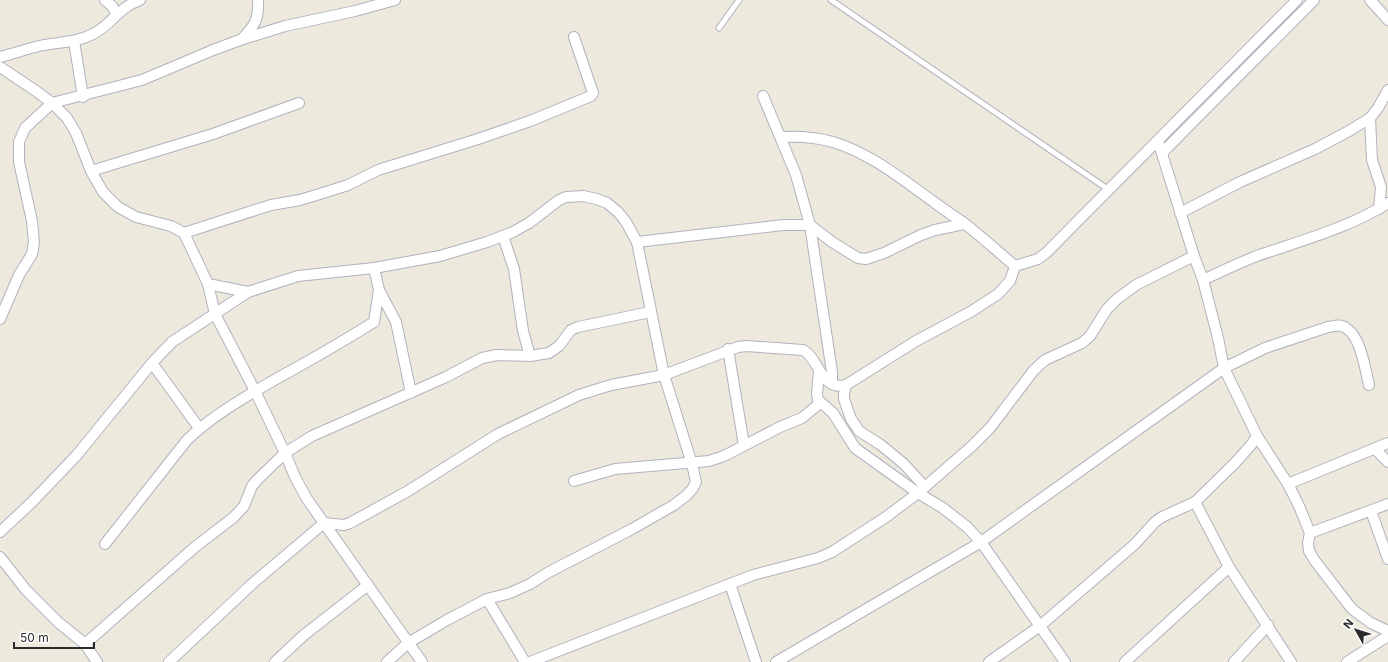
<svg xmlns="http://www.w3.org/2000/svg" width="1388" height="662" font-family="Inter,sans-serif">
	<rect width="100%" height="100%" fill="#ede9dd"/>
	<g fill="none" stroke-linecap="round" stroke-linejoin="round">
		<defs>
			<g id="lane">
				<path d="M 831,0 L 1109,190"/>
				<path d="M 719,28 L 739,0"/>
			</g>
			<g id="street">
				<path d="M 105,0 L 112,6 L 117,14"/>
				<path d="M 1370,0 L 1388,20"/>
				<path d="M 242,39 C 255,25 259,20 258,0"/>
				<path d="M 74,41 L 83,97"/>
				<path d="M 0,57 C 13,54 26,49 39,46 C 57,42 76,43 93,34 C 111,25 119,7 140,0"/>
				<path d="M 0,67 L 36,91 L 52,103 L 67,118 L 76,133 L 91,171 L 103,192 L 118,207 L 136,217 L 171,226 L 184,233 L 208,284 L 215,314 L 255,391 L 285,453 L 295,477 L 307,499 L 422,662"/>
				<path d="M 763,96 L 796,175 L 810,225 L 832,372 L 832,383"/>
				<path d="M 1370,118 L 1372,160 L 1381,187 L 1379,209"/>
				<path d="M 781,137 C 799,136 816,137 833,142 C 870,153 903,180 934,202 C 944,210 954,216 964,223 C 982,237 998,252 1015,266"/>
				<path d="M 1158,141 L 1194,256 L 1203,280 L 1218,338 L 1224,368 L 1257,436 L 1288,484 L 1299,506 L 1310,533 L 1308,543 L 1309,551 L 1315,561 L 1352,609 L 1371,623 L 1388,631"/>
				<path d="M 1162,153 L 1314,0"/>
				<path d="M 91,171 L 213,134 L 299,103"/>
				<path d="M 1180,213 L 1240,182 L 1315,149 L 1349,131 L 1370,118 L 1378,108 L 1388,90"/>
				<path d="M 184,233 L 271,205 L 300,200 L 323,193 L 348,185 L 378,170 L 478,139 L 530,121 L 591,96 L 593,93 L 592,90 L 574,37"/>
				<path d="M 503,236 L 514,269 L 523,331 L 530,356"/>
				<path d="M 637,242 L 783,225 L 810,225 L 832,242 L 858,258 L 866,259 L 884,253 L 921,235 L 935,230 L 964,224"/>
				<path d="M 374,268 L 379,290"/>
				<path d="M 1203,280 C 1220,272 1237,264 1254,257 C 1299,241 1347,229 1388,203"/>
				<path d="M 208,284 L 248,292"/>
				<path d="M 0,319 L 19,275 L 32,254 L 34,243 L 32,221 L 19,162 L 19,142 L 25,128 L 52,103 L 142,80 L 213,50 L 240,40 L 285,26 L 355,11 L 395,0"/>
				<path d="M 728,349 L 744,445"/>
				<path d="M 152,363 L 199,428"/>
				<path d="M 819,372 L 817,394 L 818,400 L 833,413 L 855,448 L 918,493 L 943,508 L 967,527 L 981,542 L 1065,662"/>
				<path d="M 846,385 L 844,394 L 844,399 L 851,419 L 856,426 L 859,431 L 881,445 L 904,464 L 925,487"/>
				<path d="M 1375,449 L 1388,462"/>
				<path d="M 574,481 L 615,469 L 709,461 L 724,456 L 780,427 L 802,418 L 820,403"/>
				<path d="M 1288,484 L 1388,443"/>
				<path d="M 1195,502 L 1229,567 L 1291,662"/>
				<path d="M 1371,511 L 1388,559"/>
				<path d="M 0,532 L 32,502 L 76,456 L 152,363 L 172,342 L 248,292 L 298,276 L 374,268 L 440,256 L 487,242 L 513,232 L 529,223 L 559,200 L 566,197 L 583,196 L 597,199 L 607,203 L 618,212 L 626,222 L 637,242 L 664,375 L 692,464 L 696,482 L 693,488 L 687,495 L 674,505 L 632,529 L 549,572 L 530,584 L 510,593 L 487,599 L 447,620 L 408,643 L 387,662"/>
				<path d="M 1310,533 L 1388,504"/>
				<path d="M 105,544 L 187,440 C 213,415 245,397 276,379 C 309,361 342,342 374,322 L 379,290 L 396,322 L 411,393"/>
				<path d="M 0,557 L 26,590 L 58,622 L 85,644 L 97,662"/>
				<path d="M 730,584 L 756,662"/>
				<path d="M 487,599 L 525,662"/>
				<path d="M 85,644 L 195,547 L 234,517 L 244,506 L 252,486 L 258,479 L 285,453 L 312,436 L 446,377 L 482,358 L 497,355 L 530,356 L 549,353 L 559,346 L 571,330 L 578,327 L 650,312"/>
				<path d="M 169,662 L 252,584 L 324,523 L 344,525 L 350,523 L 408,491 L 498,434 L 579,395 L 611,385 L 664,375 L 738,347 L 746,346 L 803,350 C 819,358 820,391 846,385 L 916,341 L 972,311 L 998,294 L 1010,281 L 1015,266 L 1038,259 L 1046,253 L 1297,0"/>
				<path d="M 275,662 L 304,635 L 368,585"/>
				<path d="M 530,662 L 753,575 L 818,558 L 832,552 L 886,517 L 918,493 L 972,446 L 990,428 L 1034,370 L 1045,360 L 1082,343 L 1090,336 L 1107,309 L 1117,299 L 1136,285 L 1194,256"/>
				<path d="M 776,662 L 981,542 L 1224,368 L 1265,348 L 1328,327 C 1334,326 1341,324 1346,328 C 1361,337 1365,369 1369,385"/>
				<path d="M 989,662 L 1040,626 L 1135,544 L 1155,522 L 1162,517 L 1195,502 L 1235,463 L 1251,445 L 1257,436"/>
				<path d="M 1125,662 L 1229,567"/>
				<path d="M 1234,662 L 1268,625"/>
				<path d="M 1347,662 L 1388,636"/>
			</g>
		</defs>
		<use href="#lane" stroke="#b1b2bf" stroke-width="7"/>
		<use href="#street" stroke="#b1b2bf" stroke-width="12"/>
		<use href="#lane" stroke="#fff" stroke-width="5"/>
		<use href="#street" stroke="#fff" stroke-width="10"/>
	</g>
	<g transform="translate(1356 630) rotate(309)" stroke="#ffffff" stroke-width="3" paint-order="stroke">
	<path d="M0-3L7 15L0 10L-7 15Z" fill="#2b2b2b"/>
	<text y="-6" font-size="11" font-weight="bold" text-anchor="middle" fill="#2b2b2b">N</text>
	</g>
	<path d="M14 642v6h80v-6" fill="none" stroke="#2b2b2b" stroke-width="2"/>
	<text x="20" y="642" font-size="12" fill="#2b2b2b" stroke="#ffffff" stroke-width="3" paint-order="stroke">50 m</text>
</svg>
